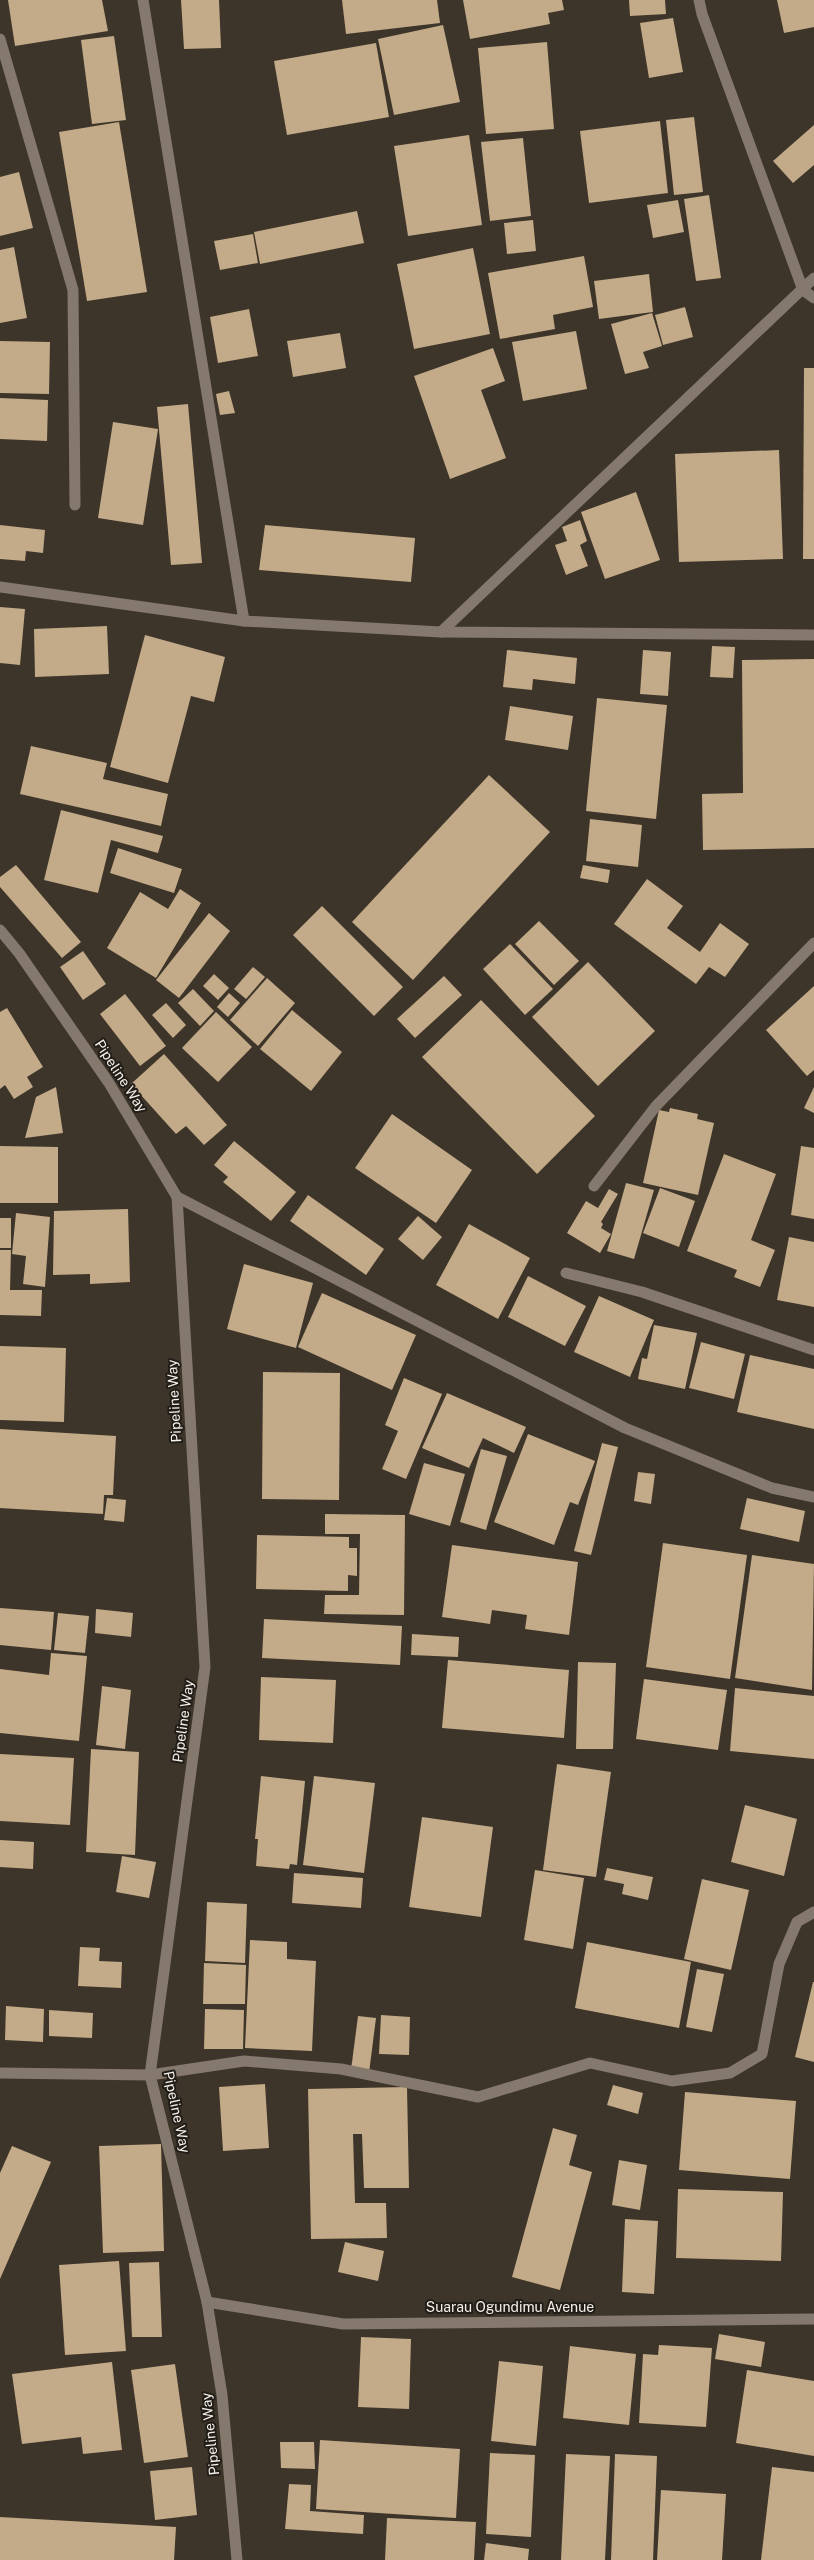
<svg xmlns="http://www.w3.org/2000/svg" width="814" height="2560" font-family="'Public Sans',sans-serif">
	<rect width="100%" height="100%" fill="#3d3529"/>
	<g fill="#c3aa88">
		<path d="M 8,0 L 102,0 L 108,31 L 15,46 Z"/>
		<path d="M 181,0 L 219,0 L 221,48 L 184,49 Z"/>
		<path d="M 342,0 L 437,0 L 440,23 L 346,34 Z"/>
		<path d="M 463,0 L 562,0 L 564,10 L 548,13 L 550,24 L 470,39 Z"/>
		<path d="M 629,0 L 665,0 L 666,14 L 630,16 Z"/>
		<path d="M 777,0 L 814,0 L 814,27 L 784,33 Z"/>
		<path d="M 673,18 L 683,72 L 649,78 L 640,23 Z"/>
		<path d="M 443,25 L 460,102 L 394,115 L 378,39 Z"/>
		<path d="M 114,36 L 126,120 L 92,124 L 81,40 Z"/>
		<path d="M 547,42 L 554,129 L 486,134 L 478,48 Z"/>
		<path d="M 376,43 L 389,117 L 287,135 L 274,61 Z"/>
		<path d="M 694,117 L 703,192 L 674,195 L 666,120 Z"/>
		<path d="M 660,121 L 668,193 L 589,203 L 580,131 Z"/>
		<path d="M 119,122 L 147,292 L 87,301 L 59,132 Z"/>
		<path d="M 814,125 L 814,165 L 793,183 L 773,161 Z"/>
		<path d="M 469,135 L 482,225 L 408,236 L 394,146 Z"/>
		<path d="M 523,138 L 531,216 L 490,221 L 481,142 Z"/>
		<path d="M 19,172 L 33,228 L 0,236 L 0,177 Z"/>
		<path d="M 709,195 L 721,278 L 696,281 L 684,199 Z"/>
		<path d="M 678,200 L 684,232 L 653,238 L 647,205 Z"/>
		<path d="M 357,211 L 364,243 L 260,264 L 254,232 Z"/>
		<path d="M 533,220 L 536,251 L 507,254 L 504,223 Z"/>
		<path d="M 253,234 L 258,263 L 220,270 L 214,241 Z"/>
		<path d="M 14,247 L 27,318 L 0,323 L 0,250 Z"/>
		<path d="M 473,248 L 490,334 L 414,349 L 397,264 Z"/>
		<path d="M 584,256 L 593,307 L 553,315 L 555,329 L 500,339 L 488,273 Z"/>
		<path d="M 649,274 L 653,312 L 599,319 L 594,281 Z"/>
		<path d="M 685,307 L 693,337 L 663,345 L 655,315 Z"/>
		<path d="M 249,309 L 258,356 L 218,363 L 210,317 Z"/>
		<path d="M 652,313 L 662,346 L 643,352 L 649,368 L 625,374 L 611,324 Z"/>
		<path d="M 576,331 L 587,389 L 523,401 L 512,342 Z"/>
		<path d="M 340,333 L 346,368 L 293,377 L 287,341 Z"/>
		<path d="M 0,341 L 50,342 L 49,394 L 0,393 Z"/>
		<path d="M 493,348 L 505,381 L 481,390 L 506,458 L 450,479 L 414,376 Z"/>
		<path d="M 804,368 L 814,368 L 814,559 L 803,559 Z"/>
		<path d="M 229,391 L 235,413 L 220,415 L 216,394 Z"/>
		<path d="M 0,398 L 48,400 L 47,441 L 0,439 Z"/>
		<path d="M 188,404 L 202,563 L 171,565 L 157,407 Z"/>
		<path d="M 113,422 L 158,429 L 143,525 L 98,518 Z"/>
		<path d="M 779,450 L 783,559 L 679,562 L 675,454 Z"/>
		<path d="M 636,492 L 660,560 L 605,579 L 581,512 Z"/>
		<path d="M 580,520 L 587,541 L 580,545 L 588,566 L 566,575 L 555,545 L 567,541 L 562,527 Z"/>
		<path d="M 0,525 L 45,530 L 43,553 L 26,551 L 25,561 L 0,559 Z"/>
		<path d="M 265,525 L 415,538 L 411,582 L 259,570 Z"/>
		<path d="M 0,607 L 25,609 L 20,665 L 0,663 Z"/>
		<path d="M 107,626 L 109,674 L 35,677 L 34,629 Z"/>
		<path d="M 145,635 L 225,657 L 214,702 L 191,696 L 168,783 L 110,767 Z"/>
		<path d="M 712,646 L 735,647 L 733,678 L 710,677 Z"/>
		<path d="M 507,650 L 577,658 L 575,684 L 533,679 L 532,690 L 503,687 Z"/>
		<path d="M 643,650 L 671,652 L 668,696 L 640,694 Z"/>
		<path d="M 814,659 L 814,848 L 703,850 L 702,794 L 743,793 L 742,660 Z"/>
		<path d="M 597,698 L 667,705 L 656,819 L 586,811 Z"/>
		<path d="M 510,706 L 573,716 L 568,750 L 505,740 Z"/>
		<path d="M 31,746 L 107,763 L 103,779 L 168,794 L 161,826 L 20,794 Z"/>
		<path d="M 489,775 L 550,832 L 413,980 L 352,922 Z"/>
		<path d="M 61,810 L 163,836 L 158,853 L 111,840 L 98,893 L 44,880 Z"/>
		<path d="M 590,819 L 642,825 L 638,867 L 586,861 Z"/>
		<path d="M 118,848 L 182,869 L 174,893 L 110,873 Z"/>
		<path d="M 16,865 L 81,942 L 62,958 L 0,887 L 0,877 Z"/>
		<path d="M 583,865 L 610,870 L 608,883 L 580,878 Z"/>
		<path d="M 647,879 L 683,906 L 667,928 L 700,952 L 720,923 L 749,944 L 725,977 L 709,967 L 696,984 L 614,924 Z"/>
		<path d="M 180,889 L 201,903 L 156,978 L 107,948 L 140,892 L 168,909 Z"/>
		<path d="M 322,906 L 403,987 L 374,1016 L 293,935 Z"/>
		<path d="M 209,913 L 230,931 L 179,998 L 156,980 Z"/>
		<path d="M 539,921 L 579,961 L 554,985 L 515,944 Z"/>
		<path d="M 510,944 L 553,989 L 525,1015 L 483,969 Z"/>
		<path d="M 83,951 L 106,984 L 83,1000 L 60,967 Z"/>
		<path d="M 588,962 L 655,1031 L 598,1086 L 532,1017 Z"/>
		<path d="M 253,967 L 265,977 L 246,999 L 234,989 Z"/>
		<path d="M 214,974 L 229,988 L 218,1000 L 203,986 Z"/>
		<path d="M 444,976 L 462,995 L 415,1038 L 397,1019 Z"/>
		<path d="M 267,978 L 295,1003 L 258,1046 L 230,1020 Z"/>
		<path d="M 814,986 L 814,1070 L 807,1076 L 766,1030 Z"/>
		<path d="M 193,989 L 214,1011 L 200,1026 L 178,1003 Z"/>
		<path d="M 229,993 L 240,1003 L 228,1017 L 217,1007 Z"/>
		<path d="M 125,994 L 166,1046 L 140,1066 L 100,1014 Z"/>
		<path d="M 481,1000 L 595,1116 L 537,1174 L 422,1057 Z"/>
		<path d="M 166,1003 L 186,1025 L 173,1038 L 152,1015 Z"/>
		<path d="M 7,1008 L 43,1067 L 27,1077 L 33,1087 L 14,1099 L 5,1085 L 0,1089 L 0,1012 Z"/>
		<path d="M 292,1010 L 342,1052 L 311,1091 L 260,1049 Z"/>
		<path d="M 216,1012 L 252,1047 L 218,1082 L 182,1048 Z"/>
		<path d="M 164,1054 L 227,1125 L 204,1145 L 186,1126 L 176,1134 L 131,1084 Z"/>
		<path d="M 56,1087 L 63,1133 L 25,1138 L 36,1097 Z"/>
		<path d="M 814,1087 L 814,1113 L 804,1108 Z"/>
		<path d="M 670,1108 L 698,1114 L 697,1119 L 714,1123 L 698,1195 L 643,1183 L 659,1110 L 669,1112 Z"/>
		<path d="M 392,1114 L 472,1170 L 436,1223 L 355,1168 Z"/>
		<path d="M 234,1141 L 296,1192 L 271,1221 L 223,1182 L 228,1177 L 214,1165 Z"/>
		<path d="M 0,1146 L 58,1147 L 58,1203 L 0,1203 Z"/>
		<path d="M 801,1146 L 814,1148 L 814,1219 L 791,1215 Z"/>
		<path d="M 724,1154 L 776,1174 L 751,1240 L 775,1250 L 760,1287 L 734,1277 L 737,1270 L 687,1251 Z"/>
		<path d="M 626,1183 L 654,1190 L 634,1259 L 607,1251 Z"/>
		<path d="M 660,1188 L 695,1201 L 679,1247 L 643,1233 Z"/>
		<path d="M 609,1189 L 618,1194 L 601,1222 L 603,1224 L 601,1228 L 611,1234 L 600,1253 L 567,1233 L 586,1201 L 598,1208 Z"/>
		<path d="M 308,1195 L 384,1249 L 366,1275 L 290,1221 Z"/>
		<path d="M 128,1209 L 130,1282 L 90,1284 L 90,1274 L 53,1275 L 54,1211 Z"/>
		<path d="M 16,1213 L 50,1217 L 45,1287 L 23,1284 L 26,1256 L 12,1254 Z"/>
		<path d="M 418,1216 L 442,1237 L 423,1260 L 398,1239 Z"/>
		<rect x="0" y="1218" width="11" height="30"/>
		<path d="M 469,1224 L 530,1258 L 498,1319 L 436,1285 Z"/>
		<path d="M 789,1237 L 814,1242 L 814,1307 L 777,1300 Z"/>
		<path d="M 0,1250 L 11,1250 L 10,1290 L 42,1290 L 41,1316 L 0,1315 Z"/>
		<path d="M 244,1264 L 313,1283 L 296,1348 L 227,1329 Z"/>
		<path d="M 528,1276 L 586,1306 L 565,1346 L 508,1317 Z"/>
		<path d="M 322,1293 L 416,1335 L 392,1390 L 298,1347 Z"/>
		<path d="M 599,1296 L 654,1320 L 630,1377 L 574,1352 Z"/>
		<path d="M 654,1325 L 697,1333 L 685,1389 L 638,1379 L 642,1358 L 647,1359 Z"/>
		<path d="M 701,1342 L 745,1354 L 734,1399 L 689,1388 Z"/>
		<path d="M 0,1346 L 66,1348 L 64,1422 L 0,1420 Z"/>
		<path d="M 750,1355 L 814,1369 L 814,1429 L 737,1412 Z"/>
		<path d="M 263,1372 L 340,1373 L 339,1500 L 262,1499 Z"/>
		<path d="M 404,1378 L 442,1394 L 406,1479 L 382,1469 L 398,1431 L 385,1425 Z"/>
		<path d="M 447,1393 L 526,1427 L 514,1453 L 483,1438 L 469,1468 L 422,1448 Z"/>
		<path d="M 0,1429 L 116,1436 L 113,1495 L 104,1495 L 103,1514 L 0,1508 Z"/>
		<path d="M 528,1434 L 595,1461 L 578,1505 L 570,1502 L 554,1545 L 494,1522 Z"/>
		<path d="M 602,1443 L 618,1447 L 591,1555 L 574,1551 Z"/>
		<path d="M 481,1449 L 507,1456 L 486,1530 L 460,1522 Z"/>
		<path d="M 424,1463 L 465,1474 L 450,1526 L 409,1514 Z"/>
		<path d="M 638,1472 L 655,1474 L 651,1504 L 634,1501 Z"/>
		<path d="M 107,1498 L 126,1500 L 124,1522 L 104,1520 Z"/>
		<path d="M 747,1498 L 805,1511 L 799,1542 L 740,1529 Z"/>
		<path d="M 325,1514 L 405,1515 L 404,1615 L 324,1614 L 325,1595 L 359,1595 L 360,1534 L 325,1534 Z"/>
		<path d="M 257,1535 L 349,1537 L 349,1548 L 357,1548 L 357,1576 L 348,1575 L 348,1591 L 256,1589 Z"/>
		<path d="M 663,1543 L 747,1555 L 730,1679 L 646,1667 Z"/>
		<path d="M 452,1545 L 578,1562 L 569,1635 L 525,1629 L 527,1615 L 492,1610 L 490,1624 L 442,1617 Z"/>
		<path d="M 752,1555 L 814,1564 L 812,1690 L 735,1678 Z"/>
		<path d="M 0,1608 L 54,1612 L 51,1650 L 0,1645 Z"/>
		<path d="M 96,1609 L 133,1613 L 131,1637 L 95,1633 Z"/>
		<path d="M 58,1613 L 89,1616 L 85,1653 L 54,1650 Z"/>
		<path d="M 264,1619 L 402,1626 L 400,1665 L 262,1658 Z"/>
		<path d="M 412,1634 L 459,1637 L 458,1657 L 411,1655 Z"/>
		<path d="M 51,1653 L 87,1656 L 79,1741 L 0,1733 L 0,1669 L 49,1675 Z"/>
		<path d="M 448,1660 L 569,1670 L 564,1738 L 442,1728 Z"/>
		<path d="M 578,1662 L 616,1663 L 613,1749 L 576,1749 Z"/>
		<path d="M 261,1677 L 336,1680 L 333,1743 L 259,1740 Z"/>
		<path d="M 644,1679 L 727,1690 L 718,1750 L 636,1739 Z"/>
		<path d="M 102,1686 L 131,1690 L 125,1749 L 96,1745 Z"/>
		<path d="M 735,1688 L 814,1696 L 814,1759 L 730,1751 Z"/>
		<path d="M 91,1749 L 139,1752 L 135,1855 L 86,1852 Z"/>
		<path d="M 0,1754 L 74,1758 L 70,1825 L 0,1821 Z"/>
		<path d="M 557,1764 L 611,1772 L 596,1877 L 543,1870 Z"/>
		<path d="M 261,1776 L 305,1781 L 297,1865 L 290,1864 L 289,1869 L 256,1866 L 258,1839 L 255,1839 Z"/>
		<path d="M 314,1776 L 375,1783 L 364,1873 L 303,1865 Z"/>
		<path d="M 745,1805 L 797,1819 L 784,1876 L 731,1862 Z"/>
		<path d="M 422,1817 L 493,1827 L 481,1917 L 409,1907 Z"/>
		<path d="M 0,1840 L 34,1842 L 33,1869 L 0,1867 Z"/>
		<path d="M 122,1856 L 156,1862 L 149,1898 L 116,1892 Z"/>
		<path d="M 607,1868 L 653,1877 L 648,1900 L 622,1894 L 624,1884 L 604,1880 Z"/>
		<path d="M 535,1870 L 584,1878 L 573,1949 L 524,1940 Z"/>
		<path d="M 294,1873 L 363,1878 L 361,1908 L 292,1903 Z"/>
		<path d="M 702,1879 L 749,1890 L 731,1970 L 684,1959 Z"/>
		<path d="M 207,1902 L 247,1904 L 245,1963 L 205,1961 Z"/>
		<path d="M 250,1940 L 287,1942 L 287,1959 L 316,1961 L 312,2051 L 245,2048 Z"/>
		<path d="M 587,1942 L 691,1962 L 679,2028 L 575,2008 Z"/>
		<path d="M 80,1947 L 100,1948 L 99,1961 L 122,1962 L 121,1988 L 78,1986 Z"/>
		<path d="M 204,1963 L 246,1965 L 245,2004 L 203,2004 Z"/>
		<path d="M 697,1969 L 724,1974 L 712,2032 L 686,2027 Z"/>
		<path d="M 813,1982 L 814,1982 L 814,2062 L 795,2057 Z"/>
		<path d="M 6,2006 L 44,2009 L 43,2042 L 5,2040 Z"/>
		<path d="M 205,2009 L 244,2010 L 243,2049 L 204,2049 Z"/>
		<path d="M 49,2010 L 93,2013 L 92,2038 L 49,2036 Z"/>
		<path d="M 381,2015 L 410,2017 L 409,2055 L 379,2054 Z"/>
		<path d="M 358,2016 L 376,2018 L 369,2073 L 351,2070 Z"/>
		<path d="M 265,2084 L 269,2148 L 223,2151 L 219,2087 Z"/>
		<path d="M 613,2085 L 643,2093 L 638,2114 L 607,2105 Z"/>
		<path d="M 407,2087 L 409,2188 L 364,2188 L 362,2134 L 353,2134 L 355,2203 L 386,2203 L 387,2238 L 311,2239 L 308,2089 Z"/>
		<path d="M 685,2092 L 796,2101 L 790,2179 L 679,2170 Z"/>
		<path d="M 553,2128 L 577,2135 L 569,2165 L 592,2172 L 560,2290 L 512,2277 Z"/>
		<path d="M 161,2144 L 164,2251 L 103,2253 L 99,2146 Z"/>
		<path d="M 12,2146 L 51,2162 L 0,2279 L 0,2173 Z"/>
		<path d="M 619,2160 L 647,2165 L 640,2210 L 612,2205 Z"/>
		<path d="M 678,2189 L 783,2192 L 781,2261 L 676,2258 Z"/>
		<path d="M 625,2219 L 658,2221 L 654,2294 L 622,2292 Z"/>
		<path d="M 345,2242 L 384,2251 L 378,2281 L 338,2272 Z"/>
		<path d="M 119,2261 L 126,2351 L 65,2355 L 59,2265 Z"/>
		<path d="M 159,2262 L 162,2337 L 132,2337 L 129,2263 Z"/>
		<path d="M 719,2334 L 765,2342 L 761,2367 L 715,2359 Z"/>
		<path d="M 361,2337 L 411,2339 L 409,2409 L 358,2407 Z"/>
		<path d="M 659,2345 L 712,2348 L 706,2427 L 639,2423 L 643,2354 L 658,2355 Z"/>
		<path d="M 570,2346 L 636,2354 L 629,2425 L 563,2418 Z"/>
		<path d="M 499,2361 L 543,2366 L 536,2446 L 491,2441 Z"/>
		<path d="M 112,2362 L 122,2450 L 83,2454 L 81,2437 L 22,2444 L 12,2374 Z"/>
		<path d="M 175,2364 L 188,2457 L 144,2463 L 131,2370 Z"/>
		<path d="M 747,2370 L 814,2381 L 814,2456 L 736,2443 Z"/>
		<path d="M 320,2440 L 460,2449 L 456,2518 L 316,2509 Z"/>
		<path d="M 280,2442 L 314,2442 L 315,2469 L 281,2468 Z"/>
		<path d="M 490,2453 L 535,2455 L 531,2537 L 486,2534 Z"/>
		<path d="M 566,2454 L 610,2456 L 605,2560 L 561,2560 Z"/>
		<path d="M 615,2454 L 657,2456 L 653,2560 L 611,2560 Z"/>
		<path d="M 192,2467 L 197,2515 L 155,2520 L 150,2471 Z"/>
		<path d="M 772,2467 L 814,2472 L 814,2560 L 761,2560 Z"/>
		<path d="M 289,2484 L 311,2485 L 310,2511 L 364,2515 L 363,2534 L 285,2529 Z"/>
		<path d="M 661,2490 L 726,2494 L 722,2560 L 657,2560 Z"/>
		<path d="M 0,2517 L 176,2527 L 174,2560 L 0,2560 Z"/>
		<path d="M 387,2518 L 476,2522 L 474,2560 L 385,2560 Z"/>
		<path d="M 486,2543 L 529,2549 L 528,2560 L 484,2560 Z"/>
	</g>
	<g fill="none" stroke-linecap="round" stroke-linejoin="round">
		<g stroke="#84796c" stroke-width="11">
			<path d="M 143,0 L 244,621"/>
			<path d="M 699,0 L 702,14 L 803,290 L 814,298"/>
			<path d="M 0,39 L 73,290 L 75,505"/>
			<path d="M 0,587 L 244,621 L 441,632 L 814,635"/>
			<path d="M 441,632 L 814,278"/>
			<path d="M 0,930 L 19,953 L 109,1083 L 177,1197 L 205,1667 L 150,2075 L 207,2302 L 222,2395 L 237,2560"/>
			<path d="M 594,1186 L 656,1106 L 814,943"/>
			<path d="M 177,1197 L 625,1428 L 772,1488 L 814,1497"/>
			<path d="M 566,1273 L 642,1292 L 814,1350"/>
			<path d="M 0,2073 L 150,2075 L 244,2061 L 341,2069 L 478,2097 L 590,2063 L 672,2081 L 730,2073 L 762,2054 L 779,1964 L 797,1922 L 814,1912"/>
			<path d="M 207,2302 L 343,2324 L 814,2319"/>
		</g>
	</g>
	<g text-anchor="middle" stroke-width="4" stroke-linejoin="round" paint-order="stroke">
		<g font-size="14" fill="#f5f0e8" stroke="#211d18">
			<text transform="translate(121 1076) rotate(57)" y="5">Pipeline Way</text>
			<text transform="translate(174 1401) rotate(-93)" y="5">Pipeline Way</text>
			<text transform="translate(183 1721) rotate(-82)" y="5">Pipeline Way</text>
			<text transform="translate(177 2112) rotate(78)" y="5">Pipeline Way</text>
			<text x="510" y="2312">Suarau Ogundimu Avenue</text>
			<text transform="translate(210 2434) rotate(-96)" y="5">Pipeline Way</text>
		</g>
	</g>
</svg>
